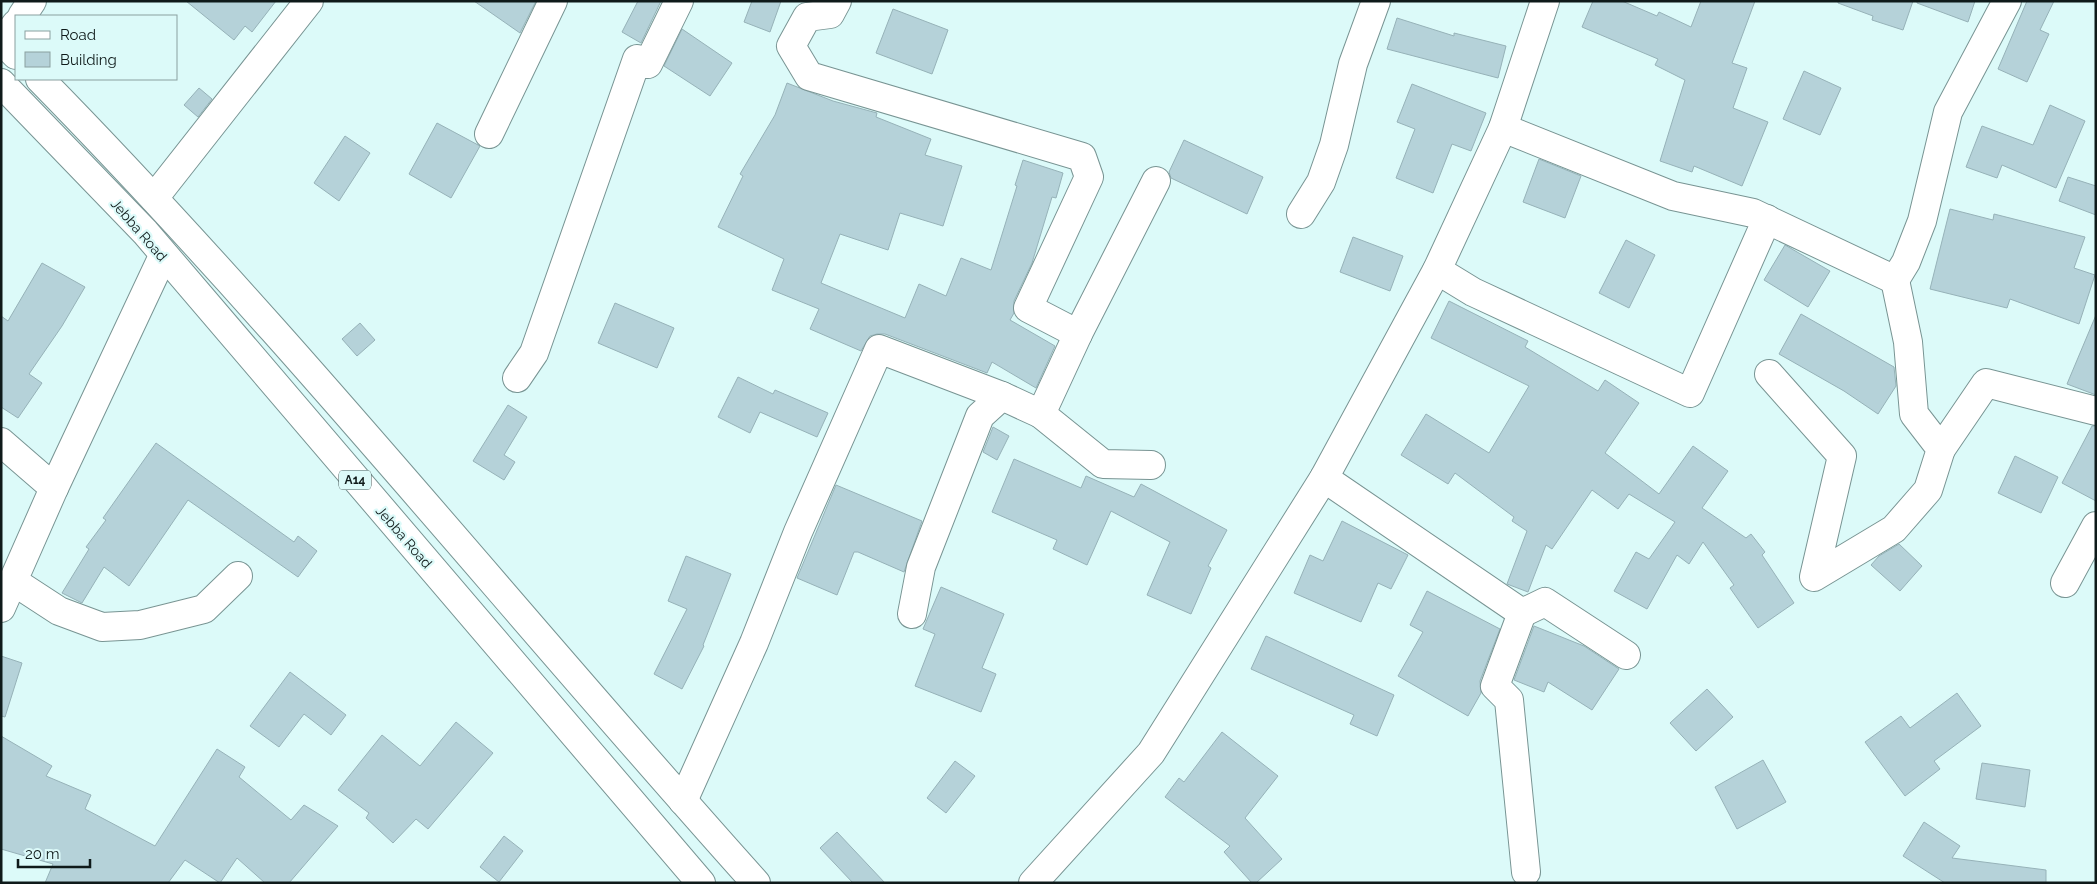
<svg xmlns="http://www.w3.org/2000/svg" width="2097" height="884" font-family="Raleway,sans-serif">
	<rect width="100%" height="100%" fill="#dcfaf9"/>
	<g fill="#b5d2d9" stroke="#96b2b8">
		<path d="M 186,1 L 276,1 L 252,32 L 245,26 L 234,40 Z"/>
		<path d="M 474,1 L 536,1 L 520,33 Z"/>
		<path d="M 638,1 L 661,1 L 641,43 L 622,32 Z"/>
		<path d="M 752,1 L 781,1 L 770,32 L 744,22 Z"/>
		<path d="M 1593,1 L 1622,1 L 1657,16 L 1659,12 L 1691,27 L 1701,1 L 1755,1 L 1732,63 L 1747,68 L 1733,108 L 1768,122 L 1742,186 L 1694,166 L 1692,172 L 1660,161 L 1685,80 L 1655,65 L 1658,59 L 1582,27 Z"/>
		<path d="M 1838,1 L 1913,1 L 1903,30 L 1872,20 L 1873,16 L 1838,3 Z"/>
		<path d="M 1917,1 L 1975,1 L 1968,22 L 1917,3 Z"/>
		<path d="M 2027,1 L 2054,1 L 2040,30 L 2049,34 L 2027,82 L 1998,69 Z"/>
		<path d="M 893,9 L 948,30 L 932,74 L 876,53 Z"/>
		<path d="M 1397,18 L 1454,36 L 1454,33 L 1506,46 L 1498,78 L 1387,49 Z"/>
		<path d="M 682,29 L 732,63 L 710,96 L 664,66 Z"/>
		<path d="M 1804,71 L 1841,88 L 1820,135 L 1783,119 Z"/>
		<path d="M 787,83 L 833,101 L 877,113 L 876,117 L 931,139 L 925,155 L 962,166 L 943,226 L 900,213 L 888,250 L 840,234 L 821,283 L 905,318 L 919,284 L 946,296 L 961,258 L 991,270 L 1017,186 L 1015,185 L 1023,160 L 1063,173 L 1056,198 L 1052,197 L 1032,263 L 1014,301 L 1014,313 L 1010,320 L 1055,346 L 1036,388 L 992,362 L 987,373 L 885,334 L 877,334 L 870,336 L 861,351 L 810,329 L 819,309 L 772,290 L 784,259 L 718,227 L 743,176 L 740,174 L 775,115 Z"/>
		<path d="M 1412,84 L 1486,113 L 1471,151 L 1452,144 L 1433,193 L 1396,178 L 1415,129 L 1397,122 Z"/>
		<path d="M 199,88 L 212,99 L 198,117 L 184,105 Z"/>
		<path d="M 2050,105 L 2085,121 L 2056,188 L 2002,165 L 1997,178 L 1966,167 L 1982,126 L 2033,145 Z"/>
		<path d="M 437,123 L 480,146 L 451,198 L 409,174 Z"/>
		<path d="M 345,136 L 370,153 L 339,201 L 314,183 Z"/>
		<path d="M 1184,140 L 1263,177 L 1247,214 L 1171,178 L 1169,172 Z"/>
		<path d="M 1539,159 L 1581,176 L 1565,218 L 1523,202 Z"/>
		<path d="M 2068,177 L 2096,186 L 2096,215 L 2059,201 Z"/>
		<path d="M 1950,209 L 1993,220 L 1994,214 L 2085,237 L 2074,268 L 2095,275 L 2079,324 L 2010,299 L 2007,308 L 1930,289 Z"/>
		<path d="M 1353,237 L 1403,256 L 1390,291 L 1340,272 Z"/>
		<path d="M 1626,240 L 1655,255 L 1629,308 L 1599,293 Z"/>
		<path d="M 1785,245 L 1830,271 L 1808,307 L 1764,280 Z"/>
		<path d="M 42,263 L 85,287 L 62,326 L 29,374 L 42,383 L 18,418 L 1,407 L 1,316 L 8,321 Z"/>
		<path d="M 1449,301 L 1528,341 L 1525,347 L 1598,391 L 1605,380 L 1639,403 L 1605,453 L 1659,494 L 1693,446 L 1728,471 L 1702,508 L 1746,538 L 1751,534 L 1765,552 L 1762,555 L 1794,603 L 1758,628 L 1730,588 L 1734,585 L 1703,542 L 1689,564 L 1677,555 L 1647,609 L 1614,591 L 1636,552 L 1649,559 L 1675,522 L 1629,494 L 1618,509 L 1592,490 L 1552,549 L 1546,545 L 1528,592 L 1507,584 L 1527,531 L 1512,521 L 1514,517 L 1455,473 L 1448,484 L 1401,455 L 1426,414 L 1489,453 L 1529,386 L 1431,338 Z"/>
		<path d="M 615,303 L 674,328 L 657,368 L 598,343 Z"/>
		<path d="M 1801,314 L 1894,367 L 1896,386 L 1878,414 L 1844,391 L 1779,354 Z"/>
		<path d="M 2096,315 L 2096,395 L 2067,384 Z"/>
		<path d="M 360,323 L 375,340 L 357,356 L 342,339 Z"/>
		<path d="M 738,377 L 773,394 L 775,390 L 828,413 L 817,437 L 760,412 L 750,433 L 718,417 Z"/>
		<path d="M 508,405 L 527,417 L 504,455 L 515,462 L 504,480 L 473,461 Z"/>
		<path d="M 2092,426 L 2096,426 L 2096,501 L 2062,483 Z"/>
		<path d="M 993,427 L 1009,436 L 997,460 L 983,452 Z"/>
		<path d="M 156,443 L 294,542 L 298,536 L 317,551 L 298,577 L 188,500 L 129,586 L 104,567 L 82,603 L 62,593 L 89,549 L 86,547 L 106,520 L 103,518 Z"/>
		<path d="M 2015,456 L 2058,477 L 2041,513 L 1998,493 Z"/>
		<path d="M 1014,459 L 1081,488 L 1086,476 L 1134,497 L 1141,484 L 1227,530 L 1208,566 L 1211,568 L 1191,614 L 1147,595 L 1170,542 L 1111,511 L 1087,565 L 1053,549 L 1057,540 L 992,512 Z"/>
		<path d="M 836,485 L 922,521 L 904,572 L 858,552 L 854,552 L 837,595 L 797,578 Z"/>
		<path d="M 1342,521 L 1408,555 L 1391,589 L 1378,583 L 1361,622 L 1294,593 L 1310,555 L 1323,561 Z"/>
		<path d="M 1899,544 L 1922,566 L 1900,591 L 1871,565 L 1879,556 Z"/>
		<path d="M 686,556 L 731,574 L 703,645 L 704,646 L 682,689 L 654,674 L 687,609 L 668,601 Z"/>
		<path d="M 941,587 L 1004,614 L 982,668 L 996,674 L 981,712 L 915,686 L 935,634 L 923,629 Z"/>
		<path d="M 1427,591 L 1500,629 L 1480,681 L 1481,693 L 1468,716 L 1398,676 L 1423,632 L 1410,625 Z"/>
		<path d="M 1534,626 L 1584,646 L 1619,669 L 1592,710 L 1548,682 L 1544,692 L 1514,680 Z"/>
		<path d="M 1266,636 L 1394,695 L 1377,736 L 1350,724 L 1354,715 L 1251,669 Z"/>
		<path d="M 1,656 L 22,663 L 5,717 L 1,716 Z"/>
		<path d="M 290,672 L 346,715 L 331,735 L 304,714 L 279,747 L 250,726 Z"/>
		<path d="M 1707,689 L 1733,717 L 1696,751 L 1670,723 Z"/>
		<path d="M 1957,693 L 1981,726 L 1934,761 L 1940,769 L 1905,796 L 1865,742 L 1901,716 L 1910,728 Z"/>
		<path d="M 456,722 L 493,753 L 428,829 L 416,819 L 393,843 L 366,818 L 369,813 L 338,790 L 382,735 L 420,766 Z"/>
		<path d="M 1222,732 L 1278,776 L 1245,818 L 1282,859 L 1256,883 L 1252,883 L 1224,852 L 1230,846 L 1165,797 L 1179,778 L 1184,782 Z"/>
		<path d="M 1,736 L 52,766 L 46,776 L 91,795 L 85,809 L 155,846 L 217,749 L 245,767 L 239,777 L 291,820 L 304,805 L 338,826 L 289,883 L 265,883 L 237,858 L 220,883 L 185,860 L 168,883 L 45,883 L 53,864 L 1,849 Z"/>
		<path d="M 1763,760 L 1786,802 L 1737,829 L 1715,787 Z"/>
		<path d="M 955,761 L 975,776 L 946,813 L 927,798 Z"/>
		<path d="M 1982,763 L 2030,770 L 2025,807 L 1976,799 Z"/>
		<path d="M 1924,822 L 1960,846 L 1952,858 L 2046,870 L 2046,883 L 1945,883 L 1903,856 Z"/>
		<path d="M 837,832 L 885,883 L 853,883 L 820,848 Z"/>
		<path d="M 504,836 L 523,851 L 499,882 L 480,867 Z"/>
	</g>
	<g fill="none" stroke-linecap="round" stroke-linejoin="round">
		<defs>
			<g id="minor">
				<path d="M 837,1 L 830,14 L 807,17 L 791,46 L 809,76 L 1082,157 L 1089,177 L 1028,308 L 1078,334 L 1156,181"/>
				<path d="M 22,16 L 32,1"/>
				<path d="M 3,42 L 16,24"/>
				<path d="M 1503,128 L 1673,196 L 1753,213 L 1895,280 L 1906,262 L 1922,221 L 1948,112 L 2007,1"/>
				<path d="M 489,134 L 553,1"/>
				<path d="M 154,198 L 309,1"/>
				<path d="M 1301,214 L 1321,182 L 1334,145 L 1353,64 L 1376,1"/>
				<path d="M 163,256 L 54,488 L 13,581 L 59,611 L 102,627 L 140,625 L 204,609 L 238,576"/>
				<path d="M 1437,270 L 1473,292 L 1690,393 L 1767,219"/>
				<path d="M 1078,334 L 1041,414 L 1103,464 L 1151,465"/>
				<path d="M 1769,374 L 1842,456 L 1814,577 L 1894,529 L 1928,490 L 1941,449 L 1914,414 L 1908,342 L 1895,280"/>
				<path d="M 517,378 L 534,353 L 637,59 L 648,64 L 679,1"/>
				<path d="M 1,442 L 54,488"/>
				<path d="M 1941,449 L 1986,383 L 2096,411"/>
				<path d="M 1324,478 L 1522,613 L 1545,602 L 1626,655"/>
				<path d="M 2065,583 L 2096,526"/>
				<path d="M 1,608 L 13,581"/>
				<path d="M 1522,613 L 1495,686 L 1509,700 L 1526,872"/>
				<path d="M 912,614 L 921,567 L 980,416 L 1002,396 L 1041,414"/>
				<path d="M 683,801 L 754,643 L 798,532 L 879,349 L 1002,396"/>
				<path d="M 1033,883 L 1151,753 L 1324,478 L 1437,270 L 1503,128 L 1545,1"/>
			</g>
			<g id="highway">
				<path d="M 1,40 L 16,55"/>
				<path d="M 40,79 C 291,335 516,616 756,883"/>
				<path d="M 1,83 L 145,232 L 701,883"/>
			</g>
		</defs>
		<use href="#minor" stroke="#789493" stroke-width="30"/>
		<use href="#highway" stroke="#789493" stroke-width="30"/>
		<use href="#minor" stroke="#fff" stroke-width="28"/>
		<use href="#highway" stroke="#fff" stroke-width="28"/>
	</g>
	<g text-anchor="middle" stroke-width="4.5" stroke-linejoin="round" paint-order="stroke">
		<rect fill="#dcfaf9" stroke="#4c5d5d" stroke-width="1" x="339" y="470.5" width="32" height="19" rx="4"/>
		<g font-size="12" font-weight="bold" fill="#0f1a1a">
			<text x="355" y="484">A14</text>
		</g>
		<g font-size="14" fill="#0f1a1a" stroke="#dcfaf9">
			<text transform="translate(139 230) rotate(49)" y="5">Jebba Road</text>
			<text transform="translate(404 537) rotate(49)" y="5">Jebba Road</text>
		</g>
	</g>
	<rect width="2097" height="884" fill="none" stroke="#0f1a1a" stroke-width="5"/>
	<rect x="15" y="15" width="162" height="65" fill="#dcfaf9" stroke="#8aa0a0"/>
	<rect x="25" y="31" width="25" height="8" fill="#ffffff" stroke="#8aa0a0"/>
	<text x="60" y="40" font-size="15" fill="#0f1a1a">Road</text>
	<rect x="25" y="52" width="25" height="15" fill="#b5d2d9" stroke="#8aa0a0"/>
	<text x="60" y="65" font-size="15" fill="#0f1a1a">Building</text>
	<path d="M18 859v8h72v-8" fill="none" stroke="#0f1a1a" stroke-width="2.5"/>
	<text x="25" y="859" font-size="15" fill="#0f1a1a" stroke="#dcfaf9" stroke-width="4" paint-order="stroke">20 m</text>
</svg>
